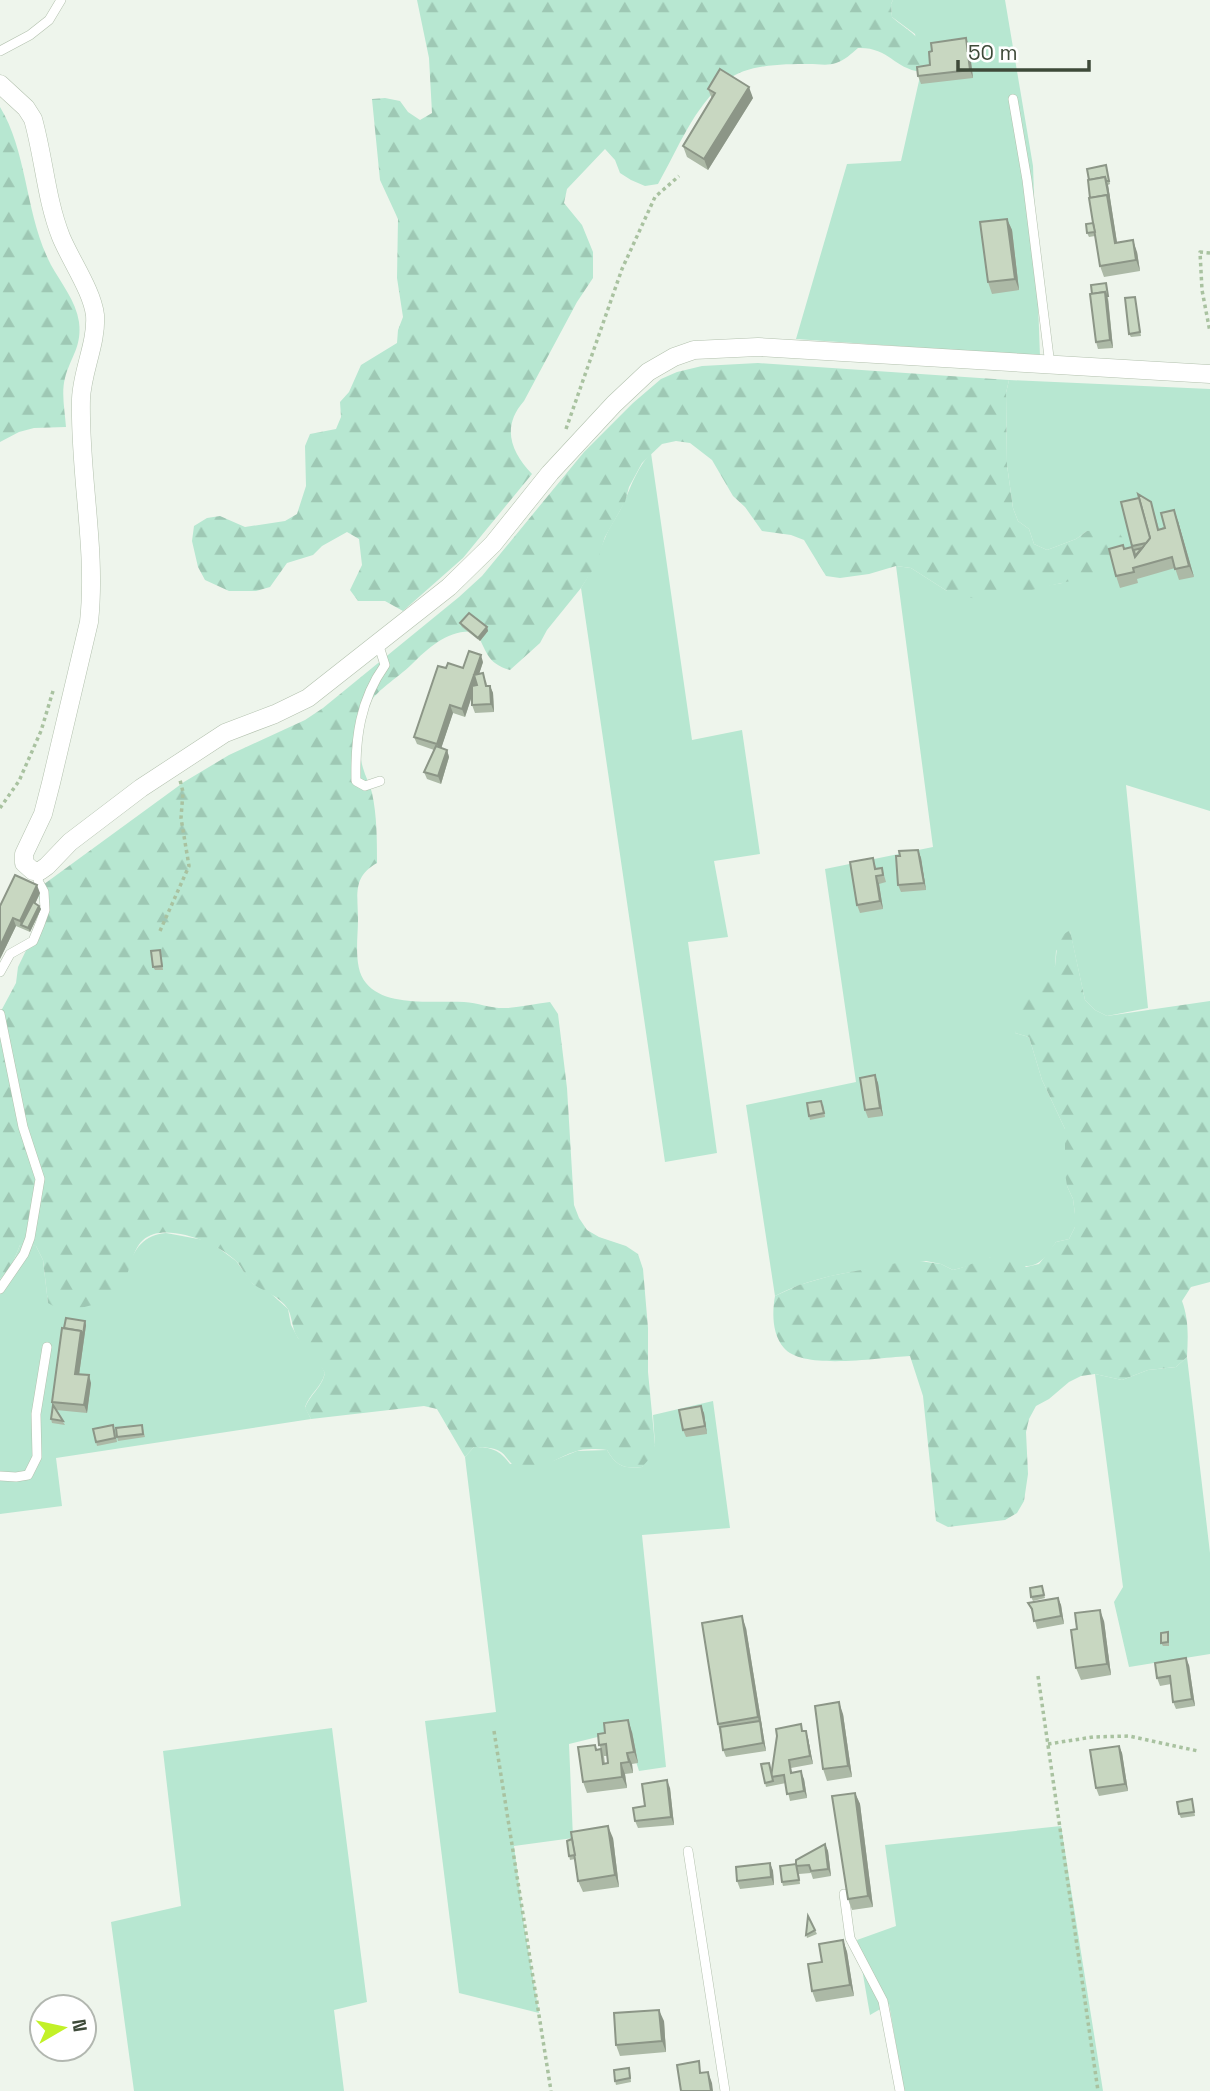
<svg xmlns="http://www.w3.org/2000/svg" width="1210" height="2091" font-family="'Space Grotesk',sans-serif">
	<defs>
		<pattern id="forest-firs" width="22" height="20" patternUnits="userSpaceOnUse" patternTransform="scale(1.75)"><rect width="22" height="20" fill="#b7e7d1"/><path d="M5 1l3.5 6h-7zM16 11l3.5 6h-7z" fill="#9ec8b4"/></pattern>
	</defs>
	<rect width="100%" height="100%" fill="#eef5ec"/>
	<g fill="#b7e7d1">
		<path d="M 893,0 L 1005,0 L 1033,166 L 1040,356 L 796,339 L 847,164 L 901,161 L 921,72 L 915,34 L 892,17 L 891,4 Z"/>
		<path d="M 1009,380 L 1210,389 L 1210,811 L 1126,785 L 1148,1008 L 1107,1016 L 1095,1010 L 1085,1000 L 1070,931 L 1056,951 L 1055,966 L 1015,1033 L 1029,1037 L 1042,1080 L 1065,1129 L 1067,1186 L 1073,1199 L 1075,1214 L 1075,1227 L 1069,1239 L 1056,1242 C 1035,1276 1025,1267 991,1257 L 980,1263 L 953,1270 L 941,1264 L 926,1261 C 876,1269 820,1272 775,1296 L 746,1105 L 856,1082 L 825,869 L 933,847 L 896,566 L 911,568 L 947,591 L 1034,588 L 1062,583 L 1087,531 L 1076,539 L 1047,550 L 1034,544 L 1029,529 L 1018,521 L 1013,508 L 1007,465 L 1006,393 Z"/>
		<path d="M 651,453 L 692,740 L 742,730 L 760,854 L 714,861 L 728,937 L 688,942 L 717,1153 L 665,1162 L 581,588 C 594,568 596,559 605,538 C 610,525 620,513 625,500 C 632,483 638,467 651,453 Z"/>
		<path d="M 166,1233 L 209,1241 L 236,1261 L 253,1284 L 268,1291 L 288,1309 L 291,1325 L 298,1338 L 318,1360 L 325,1373 C 321,1388 310,1393 305,1407 L 311,1419 L 56,1458 L 62,1506 L 0,1514 L 0,1279 L 9,1272 L 20,1245 L 36,1246 L 43,1260 L 48,1303 L 128,1269 C 134,1248 144,1235 166,1233 Z"/>
		<path d="M 1187,1357 L 1210,1553 L 1210,1654 L 1129,1667 L 1114,1602 L 1123,1587 L 1095,1374 L 1122,1380 L 1148,1370 L 1176,1367 Z"/>
		<path d="M 713,1401 L 730,1528 L 642,1535 L 666,1767 L 639,1771 L 626,1730 L 569,1744 L 573,1838 L 514,1846 L 524,1925 L 539,2013 L 459,1993 L 425,1721 L 496,1712 L 465,1457 L 474,1447 C 491,1447 500,1450 510,1464 L 550,1462 L 577,1451 L 607,1450 C 616,1466 624,1469 642,1467 L 655,1445 L 653,1415 Z"/>
		<path d="M 332,1728 L 367,2002 L 334,2010 L 344,2091 L 134,2091 L 111,1922 L 181,1906 L 163,1751 Z"/>
		<path d="M 1061,1826 L 1103,2091 L 904,2091 L 889,2004 L 870,2015 L 857,1940 L 896,1926 L 885,1845 Z"/>
	</g>
	<g fill="url(#forest-firs)">
		<path d="M 417,0 L 893,0 L 891,4 L 892,17 C 913,36 933,40 921,72 C 893,68 889,47 858,48 C 851,54 845,60 836,63 C 828,66 818,64 809,64 C 783,64 747,64 726,81 C 694,106 678,149 658,184 L 645,186 L 631,180 L 620,173 L 615,160 L 605,149 L 567,189 L 564,203 L 582,225 L 593,252 L 593,278 L 577,302 L 524,401 C 501,427 511,452 532,474 L 463,558 L 403,611 L 385,601 L 358,601 L 350,590 L 362,565 L 359,539 L 347,532 L 322,546 L 313,555 L 287,563 L 270,587 L 256,591 L 229,591 L 205,580 L 198,567 L 192,541 L 194,526 L 207,518 L 220,516 L 245,527 L 285,521 L 297,514 L 306,486 L 305,446 L 310,434 L 336,429 L 341,417 L 340,402 L 349,392 L 361,365 L 397,343 L 398,330 L 403,317 L 397,278 L 398,219 L 380,180 L 372,99 L 385,98 L 400,101 L 408,112 L 420,120 L 432,113 L 429,58 Z"/>
		<path d="M 0,107 C 28,153 25,215 51,265 C 61,283 76,301 79,322 C 82,347 71,356 65,378 C 61,393 65,412 66,427 L 34,428 L 19,432 L 0,442 Z"/>
		<path d="M 758,363 L 1009,380 L 1006,393 L 1007,465 L 1013,508 L 1018,521 L 1029,529 L 1034,544 L 1047,550 L 1076,539 L 1087,531 L 1117,529 L 1125,542 L 1127,556 L 1118,567 L 1104,573 L 990,600 L 962,597 L 947,591 L 911,568 L 896,566 L 869,574 L 840,578 L 826,576 L 804,540 L 791,535 L 762,531 L 745,507 L 733,496 L 712,460 L 690,443 L 676,441 L 662,444 L 642,463 L 629,487 L 625,502 L 605,537 L 596,565 L 581,588 L 547,630 L 540,643 L 510,670 C 486,663 487,651 476,632 C 450,628 429,647 412,664 C 397,679 375,690 366,709 C 359,725 358,752 363,768 C 365,776 370,784 372,793 C 377,815 377,841 377,863 C 352,877 358,895 358,920 C 358,938 353,968 366,983 C 386,1008 436,1000 464,1002 C 479,1003 492,1009 507,1008 C 521,1007 535,1004 550,1002 L 558,1014 L 567,1088 L 574,1205 L 579,1218 L 587,1230 L 599,1237 L 626,1246 L 638,1254 L 643,1269 L 648,1328 L 648,1372 L 655,1445 L 651,1457 L 642,1467 C 624,1469 616,1466 607,1450 C 595,1449 585,1448 574,1452 C 557,1457 540,1472 522,1469 C 510,1467 509,1458 501,1452 C 493,1447 483,1447 474,1447 L 465,1457 L 437,1409 L 424,1406 L 311,1419 L 305,1408 C 311,1393 321,1389 325,1373 C 317,1359 304,1349 296,1335 C 292,1327 292,1317 288,1309 C 280,1296 263,1291 253,1284 C 247,1279 243,1269 237,1262 C 221,1245 178,1227 154,1234 C 131,1241 134,1265 123,1282 C 112,1297 96,1306 78,1308 C 65,1309 59,1310 48,1303 L 43,1260 L 36,1246 L 20,1245 L 9,1272 L 0,1279 L 0,1019 L 1,1011 L 16,983 L 18,967 L 33,936 L 42,906 L 36,890 L 184,782 L 229,755 L 305,720 L 323,708 L 459,597 L 482,576 L 584,452 L 633,403 L 661,379 L 677,372 L 702,366 Z"/>
		<path d="M 1070,930 L 1085,1000 L 1095,1010 L 1107,1016 L 1210,1001 L 1210,1282 L 1191,1287 L 1182,1301 C 1189,1320 1188,1337 1187,1357 L 1176,1367 L 1148,1370 L 1122,1380 L 1095,1374 L 1081,1376 L 1069,1382 L 1049,1399 L 1036,1406 L 1029,1419 L 1026,1432 L 1028,1474 L 1024,1501 L 1017,1513 L 1005,1520 L 948,1527 L 936,1521 L 923,1396 L 910,1356 C 882,1357 803,1371 784,1348 C 772,1334 772,1313 775,1296 L 799,1285 L 830,1276 L 912,1260 L 941,1264 L 953,1270 C 981,1264 1003,1242 1026,1267 L 1039,1264 L 1056,1242 L 1069,1239 L 1075,1227 L 1075,1214 L 1073,1199 L 1067,1186 L 1065,1173 L 1065,1129 L 1042,1080 L 1029,1037 L 1015,1033 L 1031,979 L 1055,966 L 1058,938 Z"/>
	</g>
	<g fill="none" stroke-linecap="round" stroke-linejoin="round">
		<defs>
			<g id="service">
				<path d="M 0,51 L 30,35 L 49,20 L 61,0"/>
				<path d="M 1013,99 L 1027,180 L 1050,365"/>
				<path d="M 378,643 L 385,665 C 360,700 355,738 356,781 L 365,786 L 380,781"/>
				<path d="M 0,972 L 10,954 L 33,941 L 40,924 L 45,910 L 44,892 L 38,881 L 40,871"/>
				<path d="M 0,1014 L 23,1127 L 40,1179 L 30,1238 L 24,1254 L 0,1289"/>
				<path d="M 0,1476 L 16,1477 L 28,1475 L 37,1457 L 36,1414 L 47,1347"/>
				<path d="M 688,1851 L 725,2091"/>
				<path d="M 844,1894 L 850,1938 L 883,2001 L 900,2091"/>
			</g>
			<path id="minor" d="M 0,84 L 26,108 L 33,119 C 44,158 46,199 61,237 C 71,261 92,291 95,315 C 97,343 82,371 81,399 C 79,473 97,549 89,622 L 51,783 L 43,814 L 24,854 L 24,863 L 33,871 L 40,871 L 47,866 L 70,842 L 141,788 L 225,733 L 275,714 L 308,698 L 449,587 L 493,544 L 550,473 L 614,404 L 648,372 L 674,357 L 694,350 L 758,347 L 1210,374"/>
		</defs>
		<use href="#service" stroke="#b3c1ae" stroke-width="10"/>
		<use href="#minor" stroke="#b3c1ae" stroke-width="19"/>
		<g stroke="#a9c2a0" stroke-width="3.5" stroke-dasharray="3.5 3.5" stroke-linecap="butt">
			<path d="M 1210,253 L 1200,252 L 1202,290 L 1210,332"/>
			<path d="M 566,429 L 622,269 L 655,197 L 679,176"/>
			<path d="M 0,808 L 19,781 L 41,731 L 53,691"/>
			<path d="M 160,931 L 189,866 L 181,818 L 183,792 L 180,780"/>
			<path d="M 1038,1676 L 1098,2091"/>
			<path d="M 494,1731 L 551,2091"/>
			<path d="M 1048,1744 L 1093,1737 L 1129,1736 L 1198,1751"/>
		</g>
		<use href="#service" stroke="#fff" stroke-width="9"/>
		<use href="#minor" stroke="#fff" stroke-width="18"/>
	</g>
	<g fill="#acb9a6" fill-rule="evenodd">
		<path d="M 969,46 L 973,78 L 921,84 L 918,76 L 930,65 Z"/>
		<path d="M 708,89 L 753,98 L 708,170 L 687,157 L 683,146 L 712,99 Z"/>
		<path d="M 1107,169 L 1110,184 L 1108,185 L 1117,243 L 1137,252 L 1140,271 L 1104,277 L 1100,266 L 1095,236 L 1089,237 L 1087,233 L 1093,223 Z"/>
		<path d="M 1007,219 L 1012,230 L 1019,290 L 992,294 L 988,282 Z"/>
		<path d="M 1107,287 L 1113,348 L 1098,349 L 1096,342 Z"/>
		<path d="M 1135,297 L 1141,336 L 1131,337 L 1129,334 Z"/>
		<path d="M 1121,502 L 1151,502 L 1159,529 L 1178,521 L 1194,577 L 1179,580 L 1175,568 L 1137,579 L 1138,583 L 1120,588 L 1116,576 L 1124,549 L 1135,556 Z"/>
		<path d="M 460,623 L 487,627 L 488,631 L 480,641 L 462,627 Z"/>
		<path d="M 483,662 L 479,674 L 486,681 L 487,686 L 490,686 L 493,693 L 494,712 L 475,713 L 472,705 L 472,696 L 465,717 L 453,713 L 441,748 L 447,750 L 449,757 L 441,784 L 427,779 L 424,772 L 434,750 L 417,744 L 414,737 L 446,668 L 463,668 Z"/>
		<path d="M 918,850 L 921,858 L 926,890 L 901,892 L 898,885 L 900,856 Z"/>
		<path d="M 876,865 L 876,869 L 882,868 L 886,882 L 879,884 L 883,909 L 860,913 L 857,905 Z"/>
		<path d="M 15,875 L 40,893 L 35,904 L 39,906 L 41,909 L 30,932 L 16,926 L 0,959 Z"/>
		<path d="M 161,954 L 163,970 L 155,970 L 153,967 Z"/>
		<path d="M 875,1075 L 878,1083 L 883,1116 L 868,1118 L 865,1110 Z"/>
		<path d="M 823,1104 L 825,1117 L 810,1120 L 809,1116 Z"/>
		<path d="M 86,1325 L 79,1375 L 91,1383 L 87,1413 L 56,1410 L 65,1425 L 52,1423 L 51,1419 L 53,1405 L 52,1402 L 64,1328 Z"/>
		<path d="M 704,1413 L 707,1434 L 686,1437 L 683,1430 Z"/>
		<path d="M 142,1425 L 145,1437 L 118,1441 L 117,1437 Z"/>
		<path d="M 115,1429 L 117,1442 L 97,1446 L 96,1442 Z"/>
		<path d="M 1043,1590 L 1045,1598 L 1033,1601 L 1031,1597 Z"/>
		<path d="M 1058,1598 L 1061,1605 L 1064,1624 L 1037,1629 L 1033,1614 L 1028,1603 Z"/>
		<path d="M 1104,1621 L 1111,1675 L 1081,1680 L 1076,1668 L 1077,1629 Z"/>
		<path d="M 746,1628 L 766,1751 L 726,1757 L 723,1750 L 718,1724 Z"/>
		<path d="M 1168,1632 L 1169,1636 L 1169,1646 L 1163,1646 L 1161,1643 Z"/>
		<path d="M 1189,1665 L 1195,1706 L 1176,1709 L 1173,1702 L 1171,1684 L 1160,1686 L 1157,1678 Z"/>
		<path d="M 843,1714 L 852,1777 L 827,1781 L 823,1769 Z"/>
		<path d="M 804,1731 L 808,1738 L 813,1764 L 791,1768 L 792,1773 L 804,1779 L 807,1798 L 790,1801 L 786,1783 L 766,1787 L 765,1783 L 769,1763 L 772,1773 Z"/>
		<path d="M 632,1732 L 638,1763 L 632,1764 L 633,1773 L 625,1774 L 627,1788 L 587,1793 L 583,1782 L 595,1745 L 597,1750 L 601,1749 L 599,1745 ZM 604,1756 L 607,1756 L 608,1763 L 605,1763 Z"/>
		<path d="M 1119,1746 L 1122,1753 L 1128,1791 L 1099,1796 L 1096,1788 Z"/>
		<path d="M 670,1788 L 674,1825 L 638,1828 L 635,1821 L 645,1806 Z"/>
		<path d="M 855,1793 L 860,1804 L 873,1907 L 852,1910 L 848,1899 Z"/>
		<path d="M 1193,1803 L 1195,1816 L 1181,1818 L 1179,1814 Z"/>
		<path d="M 613,1838 L 619,1887 L 583,1892 L 578,1881 L 575,1859 L 570,1860 L 569,1856 Z"/>
		<path d="M 825,1844 L 828,1851 L 831,1876 L 813,1879 L 811,1873 L 799,1874 L 800,1884 L 783,1886 L 782,1882 L 796,1864 Z"/>
		<path d="M 770,1863 L 773,1871 L 774,1885 L 740,1889 L 737,1881 Z"/>
		<path d="M 808,1916 L 817,1934 L 807,1938 L 806,1935 Z"/>
		<path d="M 843,1940 L 847,1952 L 854,1996 L 816,2002 L 812,1991 L 822,1962 Z"/>
		<path d="M 664,2021 L 666,2052 L 620,2056 L 616,2045 Z"/>
		<path d="M 630,2072 L 631,2082 L 616,2085 L 615,2081 Z"/>
	</g>
	<g fill="#8c9687">
		<path d="M 966,38 L 969,46 L 973,78 L 970,70 Z"/>
		<path d="M 749,87 L 753,98 L 708,170 L 704,159 Z"/>
		<path d="M 1105,177 L 1108,185 L 1119,255 L 1115,243 Z"/>
		<path d="M 1007,219 L 1012,230 L 1019,290 L 1015,279 Z"/>
		<path d="M 1133,240 L 1137,252 L 1140,271 L 1136,260 Z"/>
		<path d="M 1105,292 L 1108,300 L 1113,348 L 1110,340 Z"/>
		<path d="M 1174,510 L 1178,521 L 1194,577 L 1189,566 Z"/>
		<path d="M 487,627 L 488,631 L 480,641 L 478,638 Z"/>
		<path d="M 481,655 L 483,662 L 465,717 L 462,709 Z"/>
		<path d="M 490,686 L 493,693 L 494,712 L 491,704 Z"/>
		<path d="M 450,705 L 453,713 L 440,752 L 437,744 Z"/>
		<path d="M 447,750 L 449,757 L 441,784 L 438,776 Z"/>
		<path d="M 918,850 L 921,858 L 926,890 L 924,883 Z"/>
		<path d="M 876,876 L 879,884 L 883,909 L 880,901 Z"/>
		<path d="M 37,885 L 40,893 L 24,927 L 21,925 L 20,921 Z"/>
		<path d="M 39,906 L 41,909 L 30,932 L 28,928 Z"/>
		<path d="M 13,918 L 16,926 L 0,959 L 0,946 Z"/>
		<path d="M 875,1075 L 878,1083 L 883,1116 L 880,1108 Z"/>
		<path d="M 85,1321 L 86,1325 L 78,1382 L 75,1374 L 81,1331 Z"/>
		<path d="M 89,1375 L 91,1383 L 87,1413 L 84,1405 Z"/>
		<path d="M 701,1406 L 704,1413 L 707,1434 L 705,1426 Z"/>
		<path d="M 1058,1598 L 1061,1605 L 1064,1624 L 1061,1616 Z"/>
		<path d="M 1100,1610 L 1104,1621 L 1111,1675 L 1107,1664 Z"/>
		<path d="M 742,1616 L 746,1628 L 766,1751 L 763,1743 L 758,1717 Z"/>
		<path d="M 1186,1658 L 1189,1665 L 1195,1706 L 1192,1699 Z"/>
		<path d="M 839,1702 L 843,1714 L 852,1777 L 848,1766 Z"/>
		<path d="M 628,1720 L 632,1732 L 638,1763 L 634,1752 Z"/>
		<path d="M 806,1731 L 808,1738 L 813,1764 L 810,1756 Z"/>
		<path d="M 1119,1746 L 1122,1753 L 1128,1791 L 1125,1784 Z"/>
		<path d="M 627,1753 L 632,1764 L 633,1773 L 629,1762 Z"/>
		<path d="M 621,1763 L 625,1774 L 627,1788 L 622,1777 Z"/>
		<path d="M 801,1771 L 804,1779 L 807,1798 L 804,1791 Z"/>
		<path d="M 667,1780 L 670,1788 L 674,1825 L 671,1817 Z"/>
		<path d="M 855,1793 L 860,1804 L 873,1907 L 868,1896 Z"/>
		<path d="M 608,1826 L 613,1838 L 619,1887 L 615,1875 Z"/>
		<path d="M 825,1844 L 828,1851 L 831,1876 L 828,1869 Z"/>
		<path d="M 770,1863 L 773,1871 L 774,1885 L 771,1877 Z"/>
		<path d="M 843,1940 L 847,1952 L 854,1996 L 850,1985 Z"/>
		<path d="M 659,2010 L 664,2021 L 666,2052 L 662,2041 Z"/>
		<path d="M 708,2072 L 712,2083 L 713,2091 L 711,2091 Z"/>
	</g>
	<g fill="#c8d7c1" stroke="#8c9687" stroke-width="2">
		<path d="M 966,38 L 970,70 L 918,76 L 917,67 L 930,65 L 929,52 L 932,51 L 931,43 Z"/>
		<path d="M 720,69 L 749,87 L 704,159 L 683,146 L 715,93 L 708,89 Z"/>
		<path d="M 1106,165 L 1109,181 L 1106,181 L 1105,177 L 1089,180 L 1087,169 Z"/>
		<path d="M 1105,177 L 1109,198 L 1107,195 L 1090,198 L 1088,180 Z"/>
		<path d="M 1107,195 L 1115,243 L 1133,240 L 1136,260 L 1100,266 L 1089,198 Z"/>
		<path d="M 1007,219 L 1015,279 L 988,282 L 980,222 Z"/>
		<path d="M 1093,223 L 1095,232 L 1087,233 L 1086,224 Z"/>
		<path d="M 1106,283 L 1108,296 L 1106,296 L 1105,292 L 1092,294 L 1091,285 Z"/>
		<path d="M 1105,292 L 1110,340 L 1096,342 L 1090,294 Z"/>
		<path d="M 1135,297 L 1140,332 L 1129,334 L 1125,298 Z"/>
		<path d="M 1138,494 L 1151,502 L 1158,530 L 1165,528 L 1161,513 L 1174,510 L 1189,566 L 1175,569 L 1172,557 L 1133,568 L 1134,572 L 1116,576 L 1109,549 L 1123,545 L 1124,549 L 1132,547 L 1135,557 L 1150,538 Z"/>
		<path d="M 1139,498 L 1150,538 L 1146,543 L 1132,546 L 1121,502 Z"/>
		<path d="M 1142,548 L 1135,556 L 1134,550 Z"/>
		<path d="M 469,613 L 487,627 L 478,638 L 460,623 Z"/>
		<path d="M 469,651 L 481,655 L 462,709 L 450,705 L 437,744 L 414,737 L 438,666 L 446,668 L 448,663 L 463,668 Z"/>
		<path d="M 483,673 L 486,686 L 490,686 L 491,704 L 472,705 L 472,686 L 477,685 L 474,675 Z"/>
		<path d="M 436,746 L 447,750 L 438,776 L 424,772 Z"/>
		<path d="M 918,850 L 924,883 L 898,885 L 896,856 L 900,856 L 899,851 Z"/>
		<path d="M 873,858 L 875,869 L 882,868 L 883,875 L 876,876 L 880,901 L 857,905 L 850,862 Z"/>
		<path d="M 15,875 L 37,885 L 20,921 L 13,918 L 0,946 L 0,906 Z"/>
		<path d="M 33,902 L 39,906 L 28,928 L 21,925 Z"/>
		<path d="M 160,950 L 162,966 L 153,967 L 151,951 Z"/>
		<path d="M 875,1075 L 880,1108 L 865,1110 L 860,1078 Z"/>
		<path d="M 821,1101 L 824,1113 L 809,1116 L 807,1103 Z"/>
		<path d="M 66,1318 L 85,1321 L 83,1335 L 81,1331 L 64,1328 Z"/>
		<path d="M 62,1328 L 81,1331 L 75,1374 L 89,1375 L 84,1405 L 52,1402 Z"/>
		<path d="M 53,1405 L 63,1421 L 51,1419 Z"/>
		<path d="M 701,1406 L 705,1426 L 683,1430 L 679,1410 Z"/>
		<path d="M 113,1425 L 115,1438 L 96,1442 L 93,1429 Z"/>
		<path d="M 142,1425 L 143,1434 L 117,1437 L 116,1428 Z"/>
		<path d="M 1042,1586 L 1044,1595 L 1031,1597 L 1030,1588 Z"/>
		<path d="M 1058,1598 L 1061,1616 L 1034,1621 L 1032,1609 L 1028,1603 Z"/>
		<path d="M 1100,1610 L 1107,1664 L 1076,1668 L 1071,1630 L 1077,1629 L 1075,1613 Z"/>
		<path d="M 742,1616 L 758,1717 L 718,1724 L 702,1623 Z"/>
		<path d="M 1168,1632 L 1168,1642 L 1161,1643 L 1161,1633 Z"/>
		<path d="M 1186,1658 L 1192,1699 L 1173,1702 L 1170,1676 L 1157,1678 L 1155,1663 Z"/>
		<path d="M 839,1702 L 848,1766 L 823,1769 L 815,1706 Z"/>
		<path d="M 628,1720 L 634,1752 L 627,1753 L 629,1762 L 621,1763 L 622,1777 L 583,1782 L 578,1747 L 595,1745 L 596,1750 L 601,1749 L 603,1764 L 608,1763 L 606,1744 L 599,1745 L 598,1734 L 605,1733 L 604,1723 Z"/>
		<path d="M 760,1721 L 763,1743 L 723,1750 L 720,1727 Z"/>
		<path d="M 801,1724 L 802,1731 L 806,1731 L 810,1756 L 789,1760 L 791,1773 L 801,1771 L 804,1791 L 787,1794 L 784,1775 L 771,1777 L 777,1736 L 776,1729 Z"/>
		<path d="M 1119,1746 L 1125,1784 L 1096,1788 L 1090,1750 Z"/>
		<path d="M 769,1763 L 773,1781 L 765,1783 L 761,1764 Z"/>
		<path d="M 667,1780 L 671,1817 L 635,1821 L 633,1808 L 645,1806 L 642,1784 Z"/>
		<path d="M 855,1793 L 868,1896 L 848,1899 L 832,1796 Z"/>
		<path d="M 1192,1799 L 1194,1812 L 1179,1814 L 1177,1802 Z"/>
		<path d="M 608,1826 L 615,1875 L 578,1881 L 571,1832 Z"/>
		<path d="M 572,1839 L 575,1855 L 569,1856 L 567,1841 Z"/>
		<path d="M 825,1844 L 828,1869 L 811,1871 L 809,1865 L 796,1866 L 796,1860 Z"/>
		<path d="M 770,1863 L 771,1877 L 737,1881 L 736,1867 Z"/>
		<path d="M 796,1864 L 799,1880 L 782,1882 L 780,1866 Z"/>
		<path d="M 808,1916 L 815,1930 L 806,1935 Z"/>
		<path d="M 843,1940 L 850,1985 L 812,1991 L 808,1964 L 822,1962 L 819,1944 Z"/>
		<path d="M 659,2010 L 662,2041 L 616,2045 L 614,2013 Z"/>
		<path d="M 699,2061 L 700,2073 L 708,2072 L 711,2091 L 681,2091 L 677,2065 Z"/>
		<path d="M 629,2068 L 630,2078 L 615,2081 L 614,2070 Z"/>
	</g>
	<g transform="translate(63 2028) rotate(81)"><circle r="33" fill="#ffffff" stroke="#b2b7b0" stroke-width="2"/>
	<path d="M0-5L12 26L0 18L-12 26Z" fill="#c2f127"/>
	<text y="-10" font-size="19" font-weight="bold" text-anchor="middle" fill="#3e4a39">N</text>
	</g>
	<path d="M958 60v10h131v-10" fill="none" stroke="#3e4a39" stroke-width="3.5"/>
	<text x="968" y="60" font-size="21" fill="#3e4a39" stroke="#ffffff" stroke-width="5" paint-order="stroke">50 m</text>
</svg>
